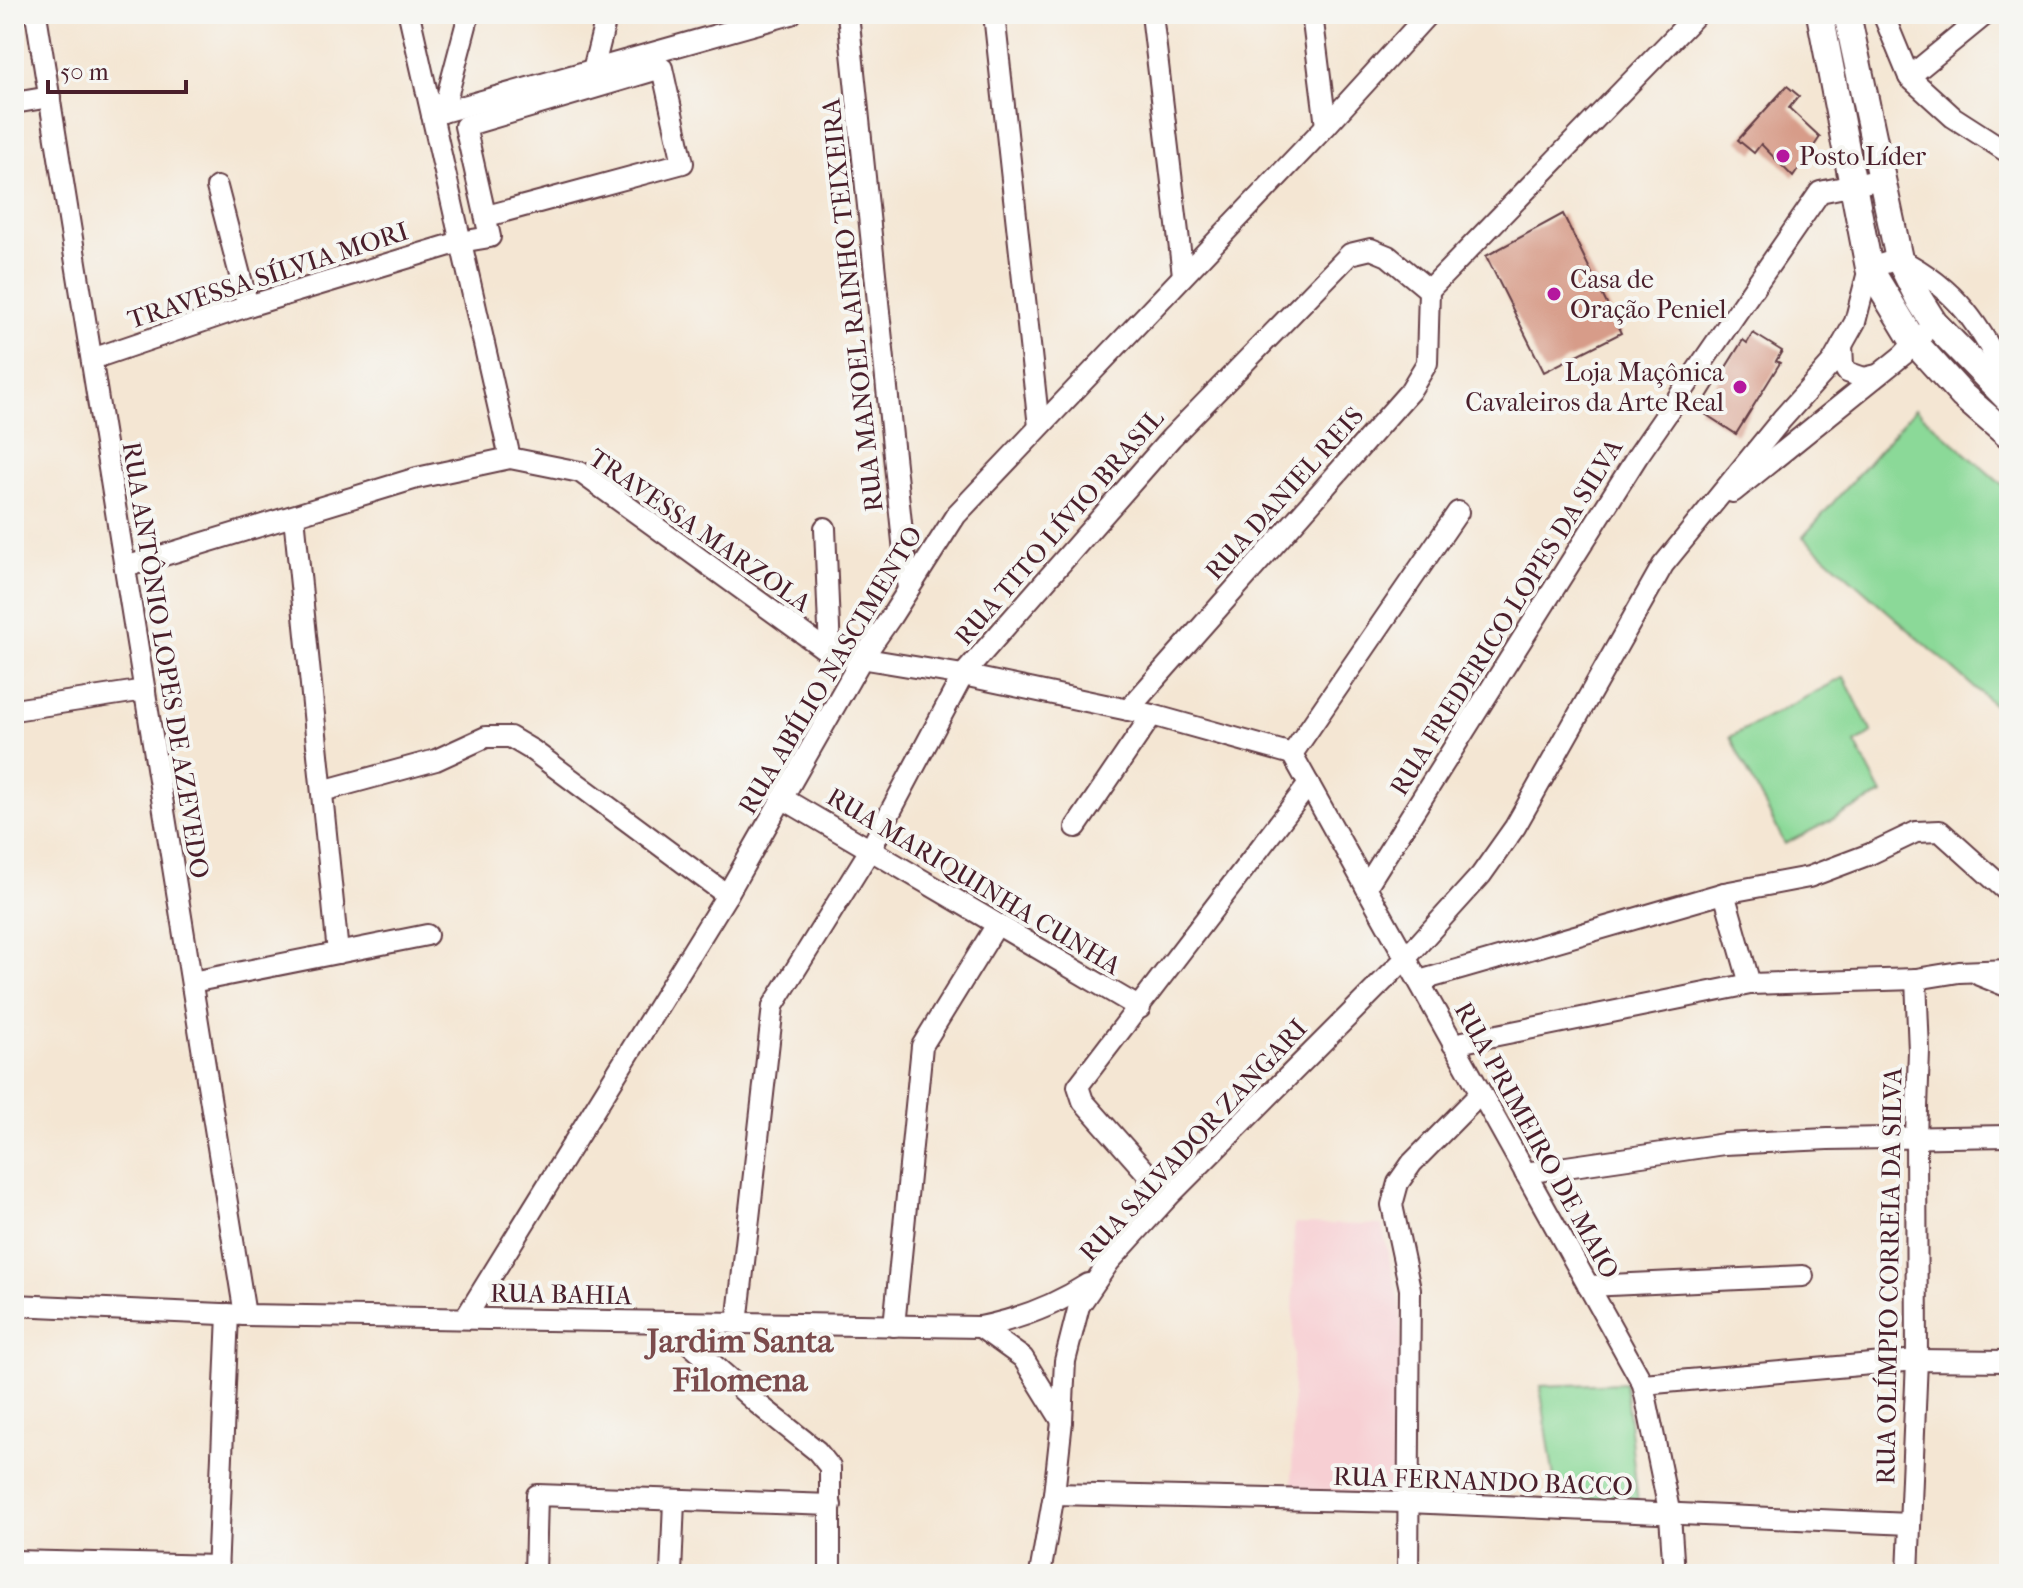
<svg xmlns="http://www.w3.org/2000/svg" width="2023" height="1588" font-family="'IM FELL French Canon',serif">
	<rect width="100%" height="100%" fill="#f6f6f2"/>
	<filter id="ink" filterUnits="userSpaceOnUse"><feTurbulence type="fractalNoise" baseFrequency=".0125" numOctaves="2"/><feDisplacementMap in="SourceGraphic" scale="16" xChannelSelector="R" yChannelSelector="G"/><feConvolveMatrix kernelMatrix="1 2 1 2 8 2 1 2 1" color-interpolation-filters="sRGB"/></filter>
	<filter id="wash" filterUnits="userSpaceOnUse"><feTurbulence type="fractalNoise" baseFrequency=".006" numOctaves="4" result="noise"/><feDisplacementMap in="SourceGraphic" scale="32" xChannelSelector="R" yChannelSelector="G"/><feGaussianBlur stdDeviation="1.8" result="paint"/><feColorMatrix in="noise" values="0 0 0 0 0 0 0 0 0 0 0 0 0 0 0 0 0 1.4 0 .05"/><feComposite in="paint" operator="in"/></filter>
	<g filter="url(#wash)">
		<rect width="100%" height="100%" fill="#f4e6d3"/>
		<path fill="#f7cfd3" d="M 1294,1224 L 1382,1225 L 1401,1311 L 1399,1499 L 1292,1495 Z"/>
		<g fill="#8bd998" stroke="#6a7c62" stroke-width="2">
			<path d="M 1915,409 L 2009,491 L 2009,718 L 1803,537 Z"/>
			<path d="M 1844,677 L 1872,733 L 1855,743 L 1882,794 L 1785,844 L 1730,737 Z"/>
			<path d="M 1625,1383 L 1638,1504 L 1557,1499 L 1540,1386 Z"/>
		</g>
		<g id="blocks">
			<g fill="#d79c89">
				<path d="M 1787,86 L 1799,96 L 1789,108 L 1820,137 L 1793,177 L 1761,144 L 1754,153 L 1738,140 Z"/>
				<path d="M 1563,214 L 1621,333 L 1544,372 L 1486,256 Z"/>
				<path d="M 1753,333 L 1782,351 L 1776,361 L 1780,363 L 1736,434 L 1699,410 L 1743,340 L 1747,343 Z"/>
			</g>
		</g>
	</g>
	<g filter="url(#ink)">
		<use href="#blocks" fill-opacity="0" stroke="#643d44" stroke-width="2"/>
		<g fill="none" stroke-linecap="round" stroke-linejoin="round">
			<defs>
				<g id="minor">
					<path d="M 36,14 L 245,1315"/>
					<path d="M 409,14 L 510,458"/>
					<path d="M 848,14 L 908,590"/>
					<path d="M 994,14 L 1039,427"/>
					<path d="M 1152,14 L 1183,275"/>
					<path d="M 1312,14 L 1326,126"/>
					<path d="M 1883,14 L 1909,77 L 1953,117 L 2009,153"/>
					<path d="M 593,70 L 607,14"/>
					<path d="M 1909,77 L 1986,14"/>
					<path d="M 14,103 L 50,97"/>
					<path d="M 443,112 L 469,14"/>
					<path d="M 432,115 L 791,14"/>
					<path d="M 217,187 L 248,306"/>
					<path d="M 1842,345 L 1843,365 L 1847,372 L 1864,378 L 1877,375"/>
					<path d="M 92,359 L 248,306 L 460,242 L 490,237 L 465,126 L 662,68 L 683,163 L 487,216"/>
					<path d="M 1733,492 L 1903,355 L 1923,334"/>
					<path d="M 294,516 L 338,953"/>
					<path d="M 825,528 L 830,653"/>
					<path d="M 125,567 L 417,478 L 510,458 L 580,472 L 830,653 L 963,675 L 1152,715 L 1292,754"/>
					<path d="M 14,710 L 145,690"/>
					<path d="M 1128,710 L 1410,391 L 1427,363 L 1429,290"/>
					<path d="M 1292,754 L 1643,1384 L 1670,1515 L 1674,1574"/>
					<path d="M 1292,754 L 1458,512"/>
					<path d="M 322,791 L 436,760 L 486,737 L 510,737 L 532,750 L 727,895"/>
					<path d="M 782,798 L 1140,1008"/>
					<path d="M 1076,827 L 1152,715"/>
					<path d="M 1366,887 L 1637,457 L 1820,192 L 1883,179"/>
					<path d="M 1724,893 L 1750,984"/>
					<path d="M 1979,975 L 2009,987"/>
					<path d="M 1419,981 L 1724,893 L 1809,877 L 1870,854 L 1916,832 L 1940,831 L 2009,893"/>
					<path d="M 192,982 L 427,935"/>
					<path d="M 1453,1044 L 1750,984 L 1916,979 L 1959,972 L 2009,970"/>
					<path d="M 1525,1173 L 1724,1144 L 1828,1139 L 2009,1136"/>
					<path d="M 1168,1197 L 1083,1101 L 1078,1086 L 1309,784"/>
					<path d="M 1588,1286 L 1803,1276"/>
					<path d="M 14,1305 L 245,1315 L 980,1327 C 1020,1319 1054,1306 1088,1284"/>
					<path d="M 466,1317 L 727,895 L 861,660 L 891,617 L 956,515 L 1326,126 L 1428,14"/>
					<path d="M 665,1322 L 758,1404 L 817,1451 L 830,1467 L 830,1574"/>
					<path d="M 737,1324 L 773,1006 L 870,850 L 963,675 L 1171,438 L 1350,254 L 1371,249 L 1388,256 L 1429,290 L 1697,14"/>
					<path d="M 894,1326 L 922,1046 L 996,926"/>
					<path d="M 980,1327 L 1023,1358 L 1062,1421"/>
					<path d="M 1643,1384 L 1917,1360 L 2009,1361"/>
					<path d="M 1054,1494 L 1407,1502 L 1910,1524"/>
					<path d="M 14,1561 L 218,1566"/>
					<path d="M 217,1574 L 228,1314"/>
					<path d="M 535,1574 L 537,1495 L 831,1505"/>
					<path d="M 671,1574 L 674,1501"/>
					<path d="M 1040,1574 L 1054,1494 L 1062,1421 L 1065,1361 L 1079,1306 L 1109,1262 L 1168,1197 L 1406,958 L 1481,875 L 1515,827 L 1663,565 L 1782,419 L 1832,363 L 1855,322 L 1869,268 L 1899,259 C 1959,290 1979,325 2009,383"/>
					<path d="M 1408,1574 L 1410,1289 L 1392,1205 L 1398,1183 L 1412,1163 L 1481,1093"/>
					<path d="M 1908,1574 L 1917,1360 L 1916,1137 L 1919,1051 L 1916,979"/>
				</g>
				<g id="tertiary">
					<path d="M 1820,14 L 1869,268 L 1914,342 L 1963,396 L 2009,436"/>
					<path d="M 1847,14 L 1899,259 L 1919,299 L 1934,323 L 2009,400"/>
				</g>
			</defs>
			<use href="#minor" stroke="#643d44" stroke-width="24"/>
			<use href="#tertiary" stroke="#643d44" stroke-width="30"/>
			<use href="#minor" stroke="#fff" stroke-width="20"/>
			<use href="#tertiary" stroke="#fff" stroke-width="26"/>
		</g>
	</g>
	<g fill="#b5179e" stroke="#f6f6f2" stroke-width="3">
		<circle cx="1783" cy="156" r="8"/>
		<circle cx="1554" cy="294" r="8"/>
		<circle cx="1740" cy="387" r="8"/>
	</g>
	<g text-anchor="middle" stroke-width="8" stroke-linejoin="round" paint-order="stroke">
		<g font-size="26" fill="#4a1f2b" stroke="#f6f6f2" text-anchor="start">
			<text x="1799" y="165">Posto Líder</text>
			<text x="1570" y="288">Casa de<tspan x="1570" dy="30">Oração Peniel</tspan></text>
			<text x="1724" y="381" text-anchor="end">Loja Maçônica<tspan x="1724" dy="30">Cavaleiros da Arte Real</tspan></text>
		</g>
		<g font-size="26" fill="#4a1f2b" stroke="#f6f6f2">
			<text transform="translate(268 275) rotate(-18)" y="9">TRAVESSA SÍLVIA MORI</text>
			<text transform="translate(852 305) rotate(-96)" y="9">RUA MANOEL RAINHO TEIXEIRA</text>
			<text transform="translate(1284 493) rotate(-48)" y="9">RUA DANIEL REIS</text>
			<text transform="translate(1059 527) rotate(-49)" y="9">RUA TITO LÍVIO BRASIL</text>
			<text transform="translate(700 530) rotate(35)" y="9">TRAVESSA MARZOLA</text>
			<text transform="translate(1506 617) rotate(-58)" y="9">RUA FREDERICO LOPES DA SILVA</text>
			<text transform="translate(166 660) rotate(81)" y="9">RUA ANTÔNIO LOPES DE AZEVEDO</text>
			<text transform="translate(830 670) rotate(-59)" y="9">RUA ABÍLIO NASCIMENTO</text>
			<text transform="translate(974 881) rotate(31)" y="9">RUA MARIQUINHA CUNHA</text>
			<text transform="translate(1193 1140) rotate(-47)" y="9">RUA SALVADOR ZANGARI</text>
			<text transform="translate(1537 1140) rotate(61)" y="9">RUA PRIMEIRO DE MAIO</text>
			<text transform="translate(1889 1276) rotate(-89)" y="9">RUA OLÍMPIO CORREIA DA SILVA</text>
			<text transform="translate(561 1294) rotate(1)" y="9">RUA BAHIA</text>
			<text transform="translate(1483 1481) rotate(2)" y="9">RUA FERNANDO BACCO</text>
		</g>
		<g font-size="34" font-weight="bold" fill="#7b4b4c" stroke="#f6f6f2">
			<text x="740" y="1352">Jardim Santa<tspan x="740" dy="39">Filomena</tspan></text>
		</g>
	</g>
	<rect width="2023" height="1588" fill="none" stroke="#f6f6f2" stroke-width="48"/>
	<path d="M48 80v12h138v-12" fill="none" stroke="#4a1f2b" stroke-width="4"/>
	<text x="60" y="80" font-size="24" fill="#4a1f2b" stroke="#f6f6f2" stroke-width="6" paint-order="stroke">50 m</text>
</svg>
